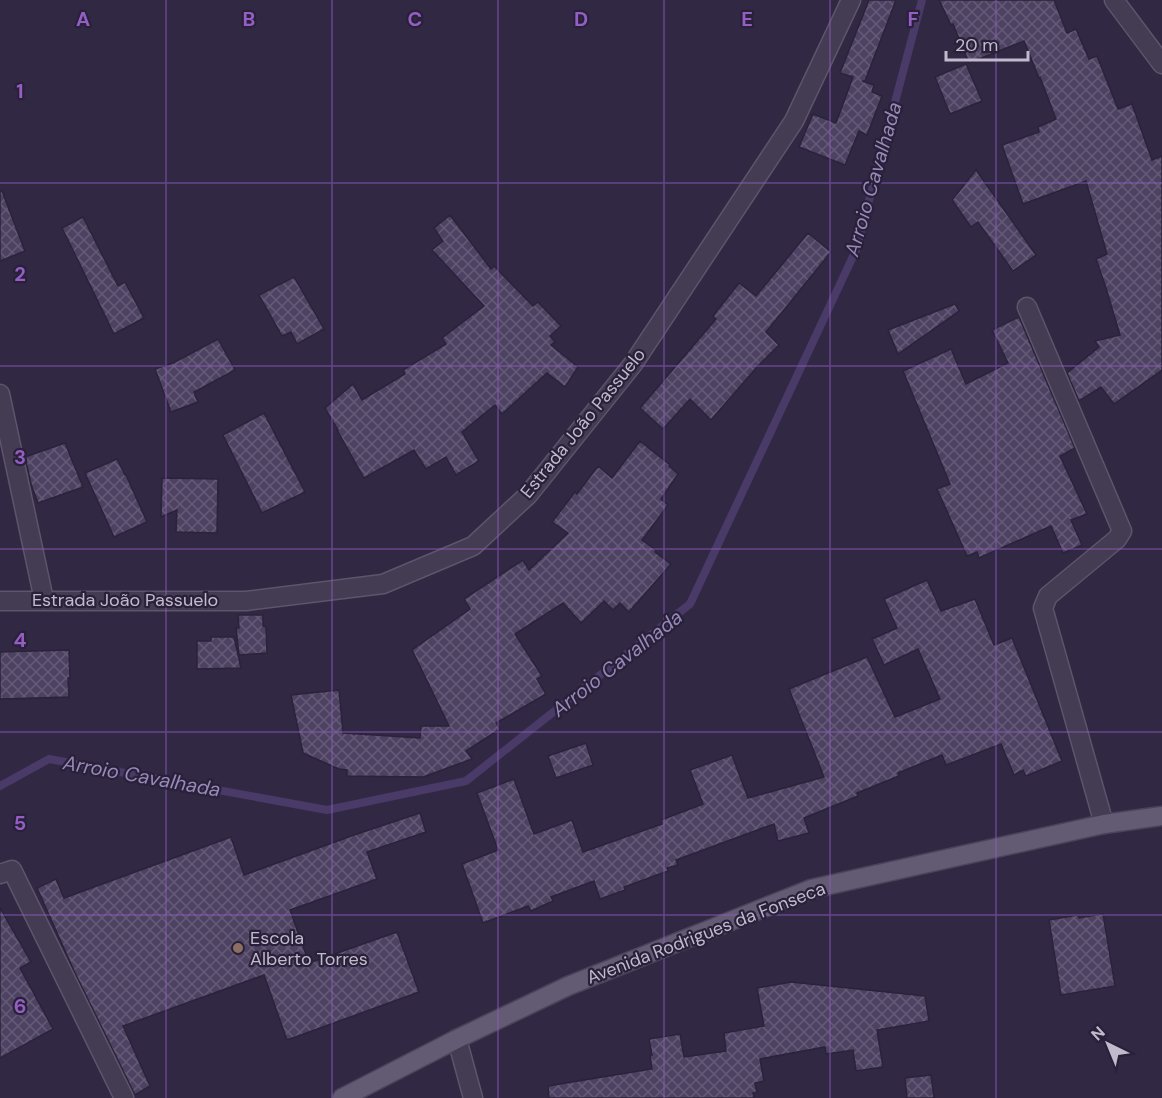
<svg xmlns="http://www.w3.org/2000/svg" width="1162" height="1098" font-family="'DM Sans',sans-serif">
	<defs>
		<pattern id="building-cross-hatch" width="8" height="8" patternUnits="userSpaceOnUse" patternTransform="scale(1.5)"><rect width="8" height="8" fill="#4d4261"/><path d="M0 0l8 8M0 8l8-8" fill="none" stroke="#655b76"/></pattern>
	</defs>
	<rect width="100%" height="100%" fill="#312844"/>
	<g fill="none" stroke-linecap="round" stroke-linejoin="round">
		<path stroke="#4a3a68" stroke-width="8" d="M 0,786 L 49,759 L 327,810 L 466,781 L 690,604 L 856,250 L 922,0"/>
	</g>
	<g fill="url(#building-cross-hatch)" stroke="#2b233b" stroke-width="1.5">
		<path d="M 869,0 L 896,0 L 865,81 L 862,81 L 874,85 L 872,92 L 882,96 L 867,135 L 859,131 L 845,165 L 799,147 L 813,114 L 836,123 L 853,77 L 840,73 Z"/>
		<path d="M 939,0 L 1054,0 L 1067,33 L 1076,29 L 1089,59 L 1097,56 L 1118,109 L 1132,104 L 1152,160 L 1162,156 L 1162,370 L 1114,404 L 1101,387 L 1079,401 L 1067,373 L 1099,347 L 1095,341 L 1120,335 L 1106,288 L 1096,259 L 1107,254 L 1086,181 L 1023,204 L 1002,145 L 1039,132 L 1038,127 L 1056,119 L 1040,77 L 1039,78 L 1024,41 L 969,63 L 953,24 L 951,25 Z"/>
		<path d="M 966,64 L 982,101 L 950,114 L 935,77 Z"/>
		<path d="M 976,170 L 1036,255 L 1013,271 L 978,222 L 971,227 L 952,200 Z"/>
		<path d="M 0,191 L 2,191 L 25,251 L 0,261 Z"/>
		<path d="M 450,215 L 491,269 L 494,266 L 533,306 L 538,302 L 561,326 L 550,336 L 555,342 L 551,345 L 578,367 L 565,387 L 547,373 L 502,414 L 495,405 L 462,432 L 479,461 L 456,475 L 446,457 L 426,469 L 414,450 L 364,478 L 337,430 L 338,430 L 325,408 L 353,384 L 362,400 L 405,374 L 403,370 L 446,344 L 442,338 L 484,306 L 432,250 L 443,241 L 434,228 Z"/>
		<path d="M 83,217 L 118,286 L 125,282 L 144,318 L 114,334 L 62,228 Z"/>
		<path d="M 808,233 L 831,252 L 766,332 L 779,345 L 757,367 L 711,420 L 690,399 L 663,429 L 640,408 L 716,319 L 713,316 L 739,283 L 756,296 Z"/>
		<path d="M 294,277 L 324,329 L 297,344 L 291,332 L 282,336 L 259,295 Z"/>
		<path d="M 955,304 L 959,311 L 898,354 L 888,330 Z"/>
		<path d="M 1019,317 L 1075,448 L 1060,456 L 1087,514 L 1071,520 L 1082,545 L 1063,553 L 1051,526 L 979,558 L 977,552 L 967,556 L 937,489 L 950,484 L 903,371 L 951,349 L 966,384 L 1008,363 L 992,330 Z"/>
		<path d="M 218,339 L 235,370 L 194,392 L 198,402 L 171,412 L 155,369 L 173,363 Z"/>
		<path d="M 264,413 L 305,492 L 262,513 L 223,435 Z"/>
		<path d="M 640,441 L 670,465 L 669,466 L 678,474 L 661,499 L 668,505 L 642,540 L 656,550 L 655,552 L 671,564 L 629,612 L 620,603 L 613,610 L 604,601 L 581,623 L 563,603 L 515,634 L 542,676 L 537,679 L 546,694 L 496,723 L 500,729 L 466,751 L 472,759 L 423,777 L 347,776 L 347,770 L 339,769 L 303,753 L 291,695 L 339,690 L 343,733 L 420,738 L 421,726 L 449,726 L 412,650 L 470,609 L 464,599 L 523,560 L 529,570 L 568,533 L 552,522 L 575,492 L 577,494 L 598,466 L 612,478 Z"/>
		<path d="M 65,443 L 83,487 L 38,503 L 31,484 L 25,457 Z"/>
		<path d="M 117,459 L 125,475 L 126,475 L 147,522 L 114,537 L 85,473 Z"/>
		<path d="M 162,478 L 218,479 L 217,533 L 176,532 L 177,510 L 161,517 Z"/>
		<path d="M 927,580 L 941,611 L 975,599 L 994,645 L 1012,638 L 1062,761 L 1026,776 L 1023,770 L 1014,775 L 1001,744 L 946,765 L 942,755 L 898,773 L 899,776 L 857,793 L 858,796 L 804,818 L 809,833 L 778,841 L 774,824 L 676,860 L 678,865 L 667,868 L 668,871 L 624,887 L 625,890 L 600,899 L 594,881 L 551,897 L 553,901 L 531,911 L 528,906 L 483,923 L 462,864 L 498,850 L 477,793 L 514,779 L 534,834 L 572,820 L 583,852 L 662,824 L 661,820 L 703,804 L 690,770 L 732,755 L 748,798 L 824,777 L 789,689 L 867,657 L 895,717 L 940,699 L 918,649 L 884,665 L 872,639 L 897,628 L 884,599 Z"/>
		<path d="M 238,615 L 263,615 L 263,626 L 266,627 L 267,653 L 239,655 L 236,628 L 239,628 Z"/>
		<path d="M 211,637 L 234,637 L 241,668 L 197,669 L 197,641 L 211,641 Z"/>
		<path d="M 69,650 L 70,678 L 68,678 L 69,697 L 0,699 L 0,652 Z"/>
		<path d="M 586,743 L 593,765 L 556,778 L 548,756 Z"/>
		<path d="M 420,813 L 426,832 L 367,852 L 377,879 L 290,910 L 309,963 L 397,932 L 419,992 L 287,1040 L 264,975 L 123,1026 L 150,1086 L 135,1095 L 75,973 L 37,888 L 56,879 L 64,898 L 231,837 L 244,875 L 354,835 Z"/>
		<path d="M 0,908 L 31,962 L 20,968 L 53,1029 L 0,1058 Z"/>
		<path d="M 1103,914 L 1115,986 L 1061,995 L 1049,920 L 1078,915 L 1079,918 Z"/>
		<path d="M 791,982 L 925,996 L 929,1021 L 877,1030 L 883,1067 L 856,1071 L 853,1050 L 826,1054 L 825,1047 L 760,1059 L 764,1081 L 755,1083 L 757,1092 L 753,1093 L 754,1098 L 549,1098 L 548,1086 L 652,1069 L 650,1055 L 652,1055 L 649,1039 L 680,1034 L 684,1057 L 726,1051 L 724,1033 L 764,1026 L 757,988 Z"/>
		<path d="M 931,1075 L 934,1098 L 907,1098 L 905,1078 Z"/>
	</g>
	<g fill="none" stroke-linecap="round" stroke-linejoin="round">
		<defs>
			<g id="minor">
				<path d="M 1114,0 L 1162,64"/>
				<path d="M 1027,307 L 1122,531 L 1117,539 L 1048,596 L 1043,608 L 1104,824"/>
				<path d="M 0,394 L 44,600"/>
				<path d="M 0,601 L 246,601 L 383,584 L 473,546 L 528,495 L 633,364 L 794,121 L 851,0"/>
				<path d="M 0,874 L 12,870 L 124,1098"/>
				<path d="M 457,1039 L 473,1098"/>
			</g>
			<path id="major" d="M 342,1098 L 457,1039 L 568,986 L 811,889 L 1104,824 L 1162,816"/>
		</defs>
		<use href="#minor" stroke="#5c556b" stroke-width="21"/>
		<use href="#major" stroke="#4b435a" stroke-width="21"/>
		<use href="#minor" stroke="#443c53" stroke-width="18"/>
		<use href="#major" stroke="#635a73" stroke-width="18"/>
	</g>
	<path fill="none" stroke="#945ec4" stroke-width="1.5" stroke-opacity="0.55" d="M 166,0 L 166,1098M 332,0 L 332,1098M 498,0 L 498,1098M 664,0 L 664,1098M 830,0 L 830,1098M 996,0 L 996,1098M 0,183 L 1162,183M 0,366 L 1162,366M 0,549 L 1162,549M 0,732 L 1162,732M 0,915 L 1162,915"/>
	<circle fill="#8d6e63" stroke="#292139" stroke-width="2" cx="238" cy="948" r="6"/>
	<g text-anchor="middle" stroke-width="4.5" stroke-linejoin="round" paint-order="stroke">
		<g font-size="18" fill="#c1bacd" stroke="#292139">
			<text transform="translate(583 423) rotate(-51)" y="6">Estrada João Passuelo</text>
			<text x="125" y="606">Estrada João Passuelo</text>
			<text transform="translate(706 933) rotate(-21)" y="6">Avenida Rodrigues da Fonseca</text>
		</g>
		<g font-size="18" fill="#c1bacd" stroke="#292139" text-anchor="start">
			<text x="250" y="944">Escola<tspan x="250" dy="21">Alberto Torres</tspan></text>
		</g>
		<g font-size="20" font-style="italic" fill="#9889b8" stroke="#292139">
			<text transform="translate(873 179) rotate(-74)" y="7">Arroio Cavalhada</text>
			<text transform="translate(617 663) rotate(-38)" y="7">Arroio Cavalhada</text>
			<text transform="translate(142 776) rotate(10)" y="7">Arroio Cavalhada</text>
		</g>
	</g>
	<g font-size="20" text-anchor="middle" font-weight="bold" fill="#945ec4" stroke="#292139" stroke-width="4.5" stroke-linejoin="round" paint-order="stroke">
		<text x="83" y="26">A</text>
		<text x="249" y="26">B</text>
		<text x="415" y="26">C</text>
		<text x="581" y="26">D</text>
		<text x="747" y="26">E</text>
		<text x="913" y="26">F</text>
		<text x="20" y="98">1</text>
		<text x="20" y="281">2</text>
		<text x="20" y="464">3</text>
		<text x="20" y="647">4</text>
		<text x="20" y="830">5</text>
		<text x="20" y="1013">6</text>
	</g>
	<g transform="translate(1108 1044) rotate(317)" stroke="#292139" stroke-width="4.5" paint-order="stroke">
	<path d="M0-4.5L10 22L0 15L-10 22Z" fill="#c1bacd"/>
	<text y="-9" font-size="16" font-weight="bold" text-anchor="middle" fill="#c1bacd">N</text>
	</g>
	<path d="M946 51v9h82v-9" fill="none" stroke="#c1bacd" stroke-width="3"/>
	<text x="955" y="51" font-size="18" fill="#c1bacd" stroke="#292139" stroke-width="4.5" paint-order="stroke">20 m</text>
</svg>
